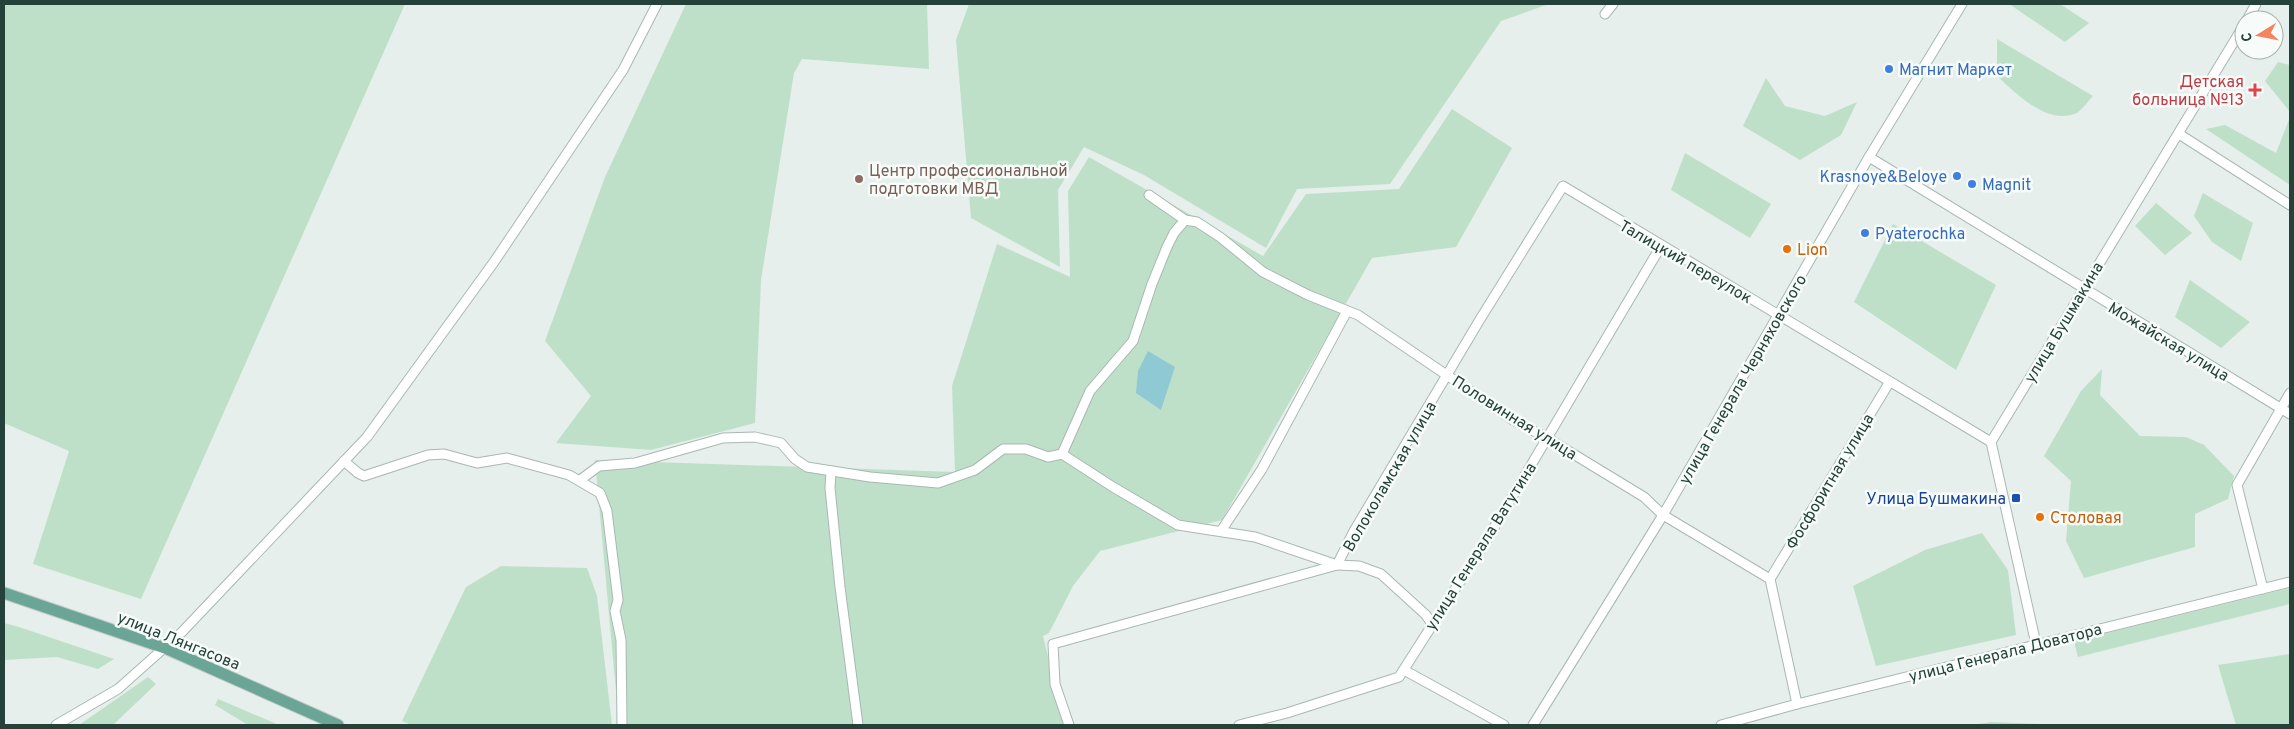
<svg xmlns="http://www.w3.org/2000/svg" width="2294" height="729" font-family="Overpass,sans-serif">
	<rect width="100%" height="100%" fill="#e6efeb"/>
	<g fill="#bfe0c8">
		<path d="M 4,4 L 405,4 L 141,599 L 33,564 L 69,451 L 4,423 Z"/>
		<path d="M 686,4 L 927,4 L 929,69 L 802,59 L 794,73 L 761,280 L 755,423 L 651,450 L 556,443 L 591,396 L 545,341 L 605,177 Z"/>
		<path d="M 969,4 L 1549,4 L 1501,21 L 1390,184 L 1297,189 L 1266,248 L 1144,175 L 1084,147 L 1058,190 L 1060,267 L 971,218 L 956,40 Z"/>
		<path d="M 2009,4 L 2060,4 L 2089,23 L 2065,42 Z"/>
		<path d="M 1997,39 L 2093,96 C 2088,101 2082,110 2077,113 C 2047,126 2017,94 1997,76 Z"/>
		<path d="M 2278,62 L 2290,65 L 2290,112 L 2265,81 Z"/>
		<path d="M 1766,78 L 1785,106 L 1825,116 L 1857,102 L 1841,135 L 1800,160 L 1743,126 Z"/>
		<path d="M 1452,109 L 1512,148 L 1456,247 L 1372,258 L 1222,520 L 1100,551 L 1073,586 L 1049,633 L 1043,636 L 1065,725 L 619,725 L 595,460 L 955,472 L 952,386 L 997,244 L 1070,277 L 1068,191 L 1089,157 L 1263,256 L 1306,194 L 1399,189 Z"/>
		<path d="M 2290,117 L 2290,185 L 2206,129 L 2225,125 L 2276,153 Z"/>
		<path d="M 1685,153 L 1771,204 L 1750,238 L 1671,190 Z"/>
		<path d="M 2203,193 L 2253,223 L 2241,261 L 2212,242 L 2194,216 Z"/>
		<path d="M 2156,203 L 2192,233 L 2165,255 L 2135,226 Z"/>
		<path d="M 1893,224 L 1996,285 L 1956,370 L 1854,302 Z"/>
		<path d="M 2190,280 L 2250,322 L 2221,348 L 2175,317 Z"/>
		<path d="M 2102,369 L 2100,395 L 2140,436 L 2186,437 L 2204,445 L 2234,476 L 2228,499 L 2195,514 L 2195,547 L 2084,578 L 2066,541 L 2071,481 L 2044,456 L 2081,391 Z"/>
		<path d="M 1982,533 L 2008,570 L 2016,635 L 1876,666 L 1853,586 L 1925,550 Z"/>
		<path d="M 501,566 L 587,568 L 597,596 L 612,725 L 411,725 L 402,721 L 466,587 Z"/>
		<path d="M 2290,588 L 2290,604 L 2078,657 L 2074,641 Z"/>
		<path d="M 4,623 L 19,627 L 114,659 L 98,669 L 57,657 L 4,660 Z"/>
		<path d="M 2290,654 L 2290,725 L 2236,725 L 2218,665 Z"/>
		<path d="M 148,677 L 156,684 L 113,725 L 79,725 Z"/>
		<path d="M 218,699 L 279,725 L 248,725 L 215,705 Z"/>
		<path d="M 1992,722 L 2040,724 L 2040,725 L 1970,725 Z"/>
	</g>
	<path fill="#8ec9d4" d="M 1148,351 L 1175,367 L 1161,410 L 1136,393 L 1138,371 Z"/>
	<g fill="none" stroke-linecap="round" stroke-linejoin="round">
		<defs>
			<g id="minor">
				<path d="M 1605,14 L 1613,4"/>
				<path d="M 2247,20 L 2256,4"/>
				<path d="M 2179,134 L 2290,205"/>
				<path d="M 1869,157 L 2290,414"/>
				<path d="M 1149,195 L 1185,220 L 1197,222 L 1220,237 L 1263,272 L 1308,295 L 1358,315 L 1513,420 L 1547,438 L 1644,497 L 1663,515 L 1770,579 L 1797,704"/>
				<path d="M 1062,454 L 1090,391 L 1133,341 L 1152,284 L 1167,247 L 1174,233 L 1185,220"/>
				<path d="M 344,461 L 358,473 L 364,476 L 428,455 L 444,454 L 477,463 L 507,458 L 569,475 L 600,493 L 607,511 L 618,600 L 615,611 L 621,640 L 622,725"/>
				<path d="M 831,471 L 830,488 L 840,587 L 858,725"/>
				<path d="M 580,480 L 599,466 L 635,463 L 723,438 L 755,437 L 781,443 L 795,459 L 807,467 L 870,477 L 938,483 L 975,470 L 1003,449 L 1026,449 L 1048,457 L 1062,454 L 1113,487 L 1178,525 L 1255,537 L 1337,565 L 1359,566 L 1381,574 L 1426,615 L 1432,624"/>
				<path d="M 1221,531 L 1262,469 L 1347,311"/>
				<path d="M 1770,579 L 1889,383"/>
				<path d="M 2263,589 L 2237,485 L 2290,393"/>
				<path d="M 2036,644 L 1991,442 L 2244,25"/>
				<path d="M 1404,670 L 1504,725"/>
				<path d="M 56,725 L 118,689 L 182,632 L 367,437 L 494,262 L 623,70 L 657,4"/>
				<path d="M 1069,725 L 1055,684 L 1053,644 L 1337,565 L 1354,531 L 1479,321 L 1563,186 L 1991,442"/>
				<path d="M 1239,725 L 1287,713 L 1399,677 L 1489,536 L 1661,246"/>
				<path d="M 1533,725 L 1663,515 L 1869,157 L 1962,4"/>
				<path d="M 1721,725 L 1797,704 L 2290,582"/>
			</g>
			<path id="major" d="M 4,593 L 165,648 L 338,725"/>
		</defs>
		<use href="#minor" stroke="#a8b8b2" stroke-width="11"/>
		<use href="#major" stroke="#c2cac8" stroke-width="13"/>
		<use href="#minor" stroke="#fff" stroke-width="9"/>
		<use href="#major" stroke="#6aa596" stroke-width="11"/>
	</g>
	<g fill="#3f7fe0" stroke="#f7fbf9" stroke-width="2">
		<circle cx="1889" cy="69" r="5"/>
		<circle cx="1957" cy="176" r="5"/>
		<circle cx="1972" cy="184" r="5"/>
		<circle cx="1865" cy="233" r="5"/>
	</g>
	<path fill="#e0444e" stroke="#f7fbf9" stroke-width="2" d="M2252.5 82.5h5v5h5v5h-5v5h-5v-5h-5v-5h5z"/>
	<circle fill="#8d6e63" stroke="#f7fbf9" stroke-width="2" cx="859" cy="179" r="5"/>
	<g fill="#e8710a" stroke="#f7fbf9" stroke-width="2">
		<circle cx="1787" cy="249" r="5"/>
		<circle cx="2040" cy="517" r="5"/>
	</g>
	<rect fill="#1a4fb4" stroke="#f7fbf9" stroke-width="2" x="2011" y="493" width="10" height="10" rx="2.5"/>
	<g text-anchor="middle" stroke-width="5" stroke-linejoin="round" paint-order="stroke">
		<g font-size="16" fill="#366cbe" stroke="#f7fbf9" text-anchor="start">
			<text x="1899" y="75">Магнит Маркет</text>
			<text x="1947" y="182" text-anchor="end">Krasnoye&amp;Beloye</text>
			<text x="1982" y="190">Magnit</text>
			<text x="1875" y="239">Pyaterochka</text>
		</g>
		<g font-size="16" fill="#be3a42" stroke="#f7fbf9" text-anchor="end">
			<text x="2244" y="87">Детская<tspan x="2244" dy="18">больница №13</tspan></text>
		</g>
		<g font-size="16" fill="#785e54" stroke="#f7fbf9" text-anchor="start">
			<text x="869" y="176">Центр профессиональной<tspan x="869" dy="18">подготовки МВД</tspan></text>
		</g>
		<g font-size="16" fill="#c56008" stroke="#f7fbf9" text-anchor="start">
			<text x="1797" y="255">Lion</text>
			<text x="2050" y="523">Столовая</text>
		</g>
		<g font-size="16" fill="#24423a" stroke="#f7fbf9">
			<text transform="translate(1686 261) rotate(30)" y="6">Талицкий переулок</text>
			<text transform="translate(2063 322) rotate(-59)" y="6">улица Бушмакина</text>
			<text transform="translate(2169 341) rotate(31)" y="6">Можайская улица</text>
			<text transform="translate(1742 379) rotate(-60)" y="6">улица Генерала Черняховского</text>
			<text transform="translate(1515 417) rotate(32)" y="6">Половинная улица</text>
			<text transform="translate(1389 476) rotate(-60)" y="6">Волоколамская улица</text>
			<text transform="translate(1829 481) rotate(-59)" y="6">Фосфоритная улица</text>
			<text transform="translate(1480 546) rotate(-58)" y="6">улица Генерала Ватутина</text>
			<text transform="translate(179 640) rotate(22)" y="6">улица Лянгасова</text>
			<text transform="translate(2005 652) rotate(-14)" y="6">улица Генерала Доватора</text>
		</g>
		<g font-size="16" fill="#164399" stroke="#f7fbf9" text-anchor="end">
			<text x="2006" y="504">Улица Бушмакина</text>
		</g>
	</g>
	<rect width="2294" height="729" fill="none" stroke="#24423a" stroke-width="10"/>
	<g transform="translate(2259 35) rotate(260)"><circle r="24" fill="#f7fbf9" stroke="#a3b1ad"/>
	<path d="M0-4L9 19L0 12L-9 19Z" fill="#f4845f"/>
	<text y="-8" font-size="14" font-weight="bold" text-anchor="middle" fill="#24423a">С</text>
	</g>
</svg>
